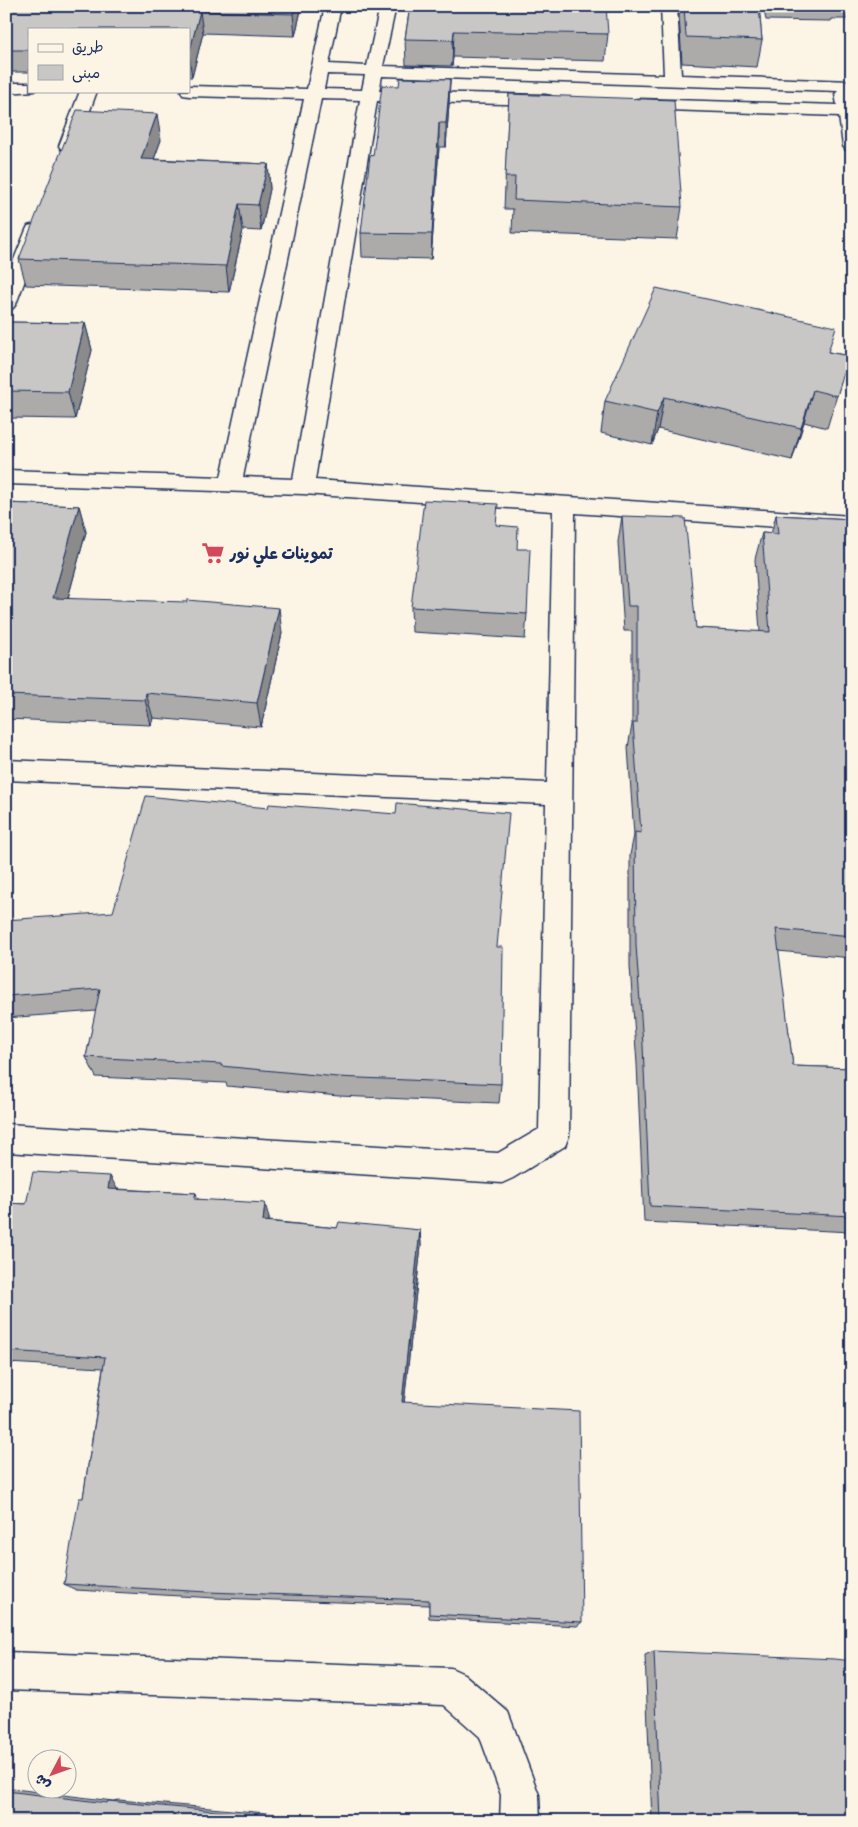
<svg xmlns="http://www.w3.org/2000/svg" width="858" height="1827" font-family="'Patrick Hand','Playpen Sans Arabic',sans-serif">
	<rect width="100%" height="100%" fill="#fcf5e5"/>
	<filter id="ink" filterUnits="userSpaceOnUse"><feTurbulence type="fractalNoise" baseFrequency=".02" numOctaves="2"/><feDisplacementMap in="SourceGraphic" scale="10" xChannelSelector="R" yChannelSelector="G"/><feConvolveMatrix kernelMatrix="1 2 1 2 8 2 1 2 1" color-interpolation-filters="sRGB"/></filter>
	<g filter="url(#ink)">
		<g fill="none" stroke-linecap="round" stroke-linejoin="round">
			<defs>
				<g id="minor">
					<path d="M 325,6 L 341,6 L 329,64 L 367,66 L 380,6 L 396,6 L 383,66 L 664,75 L 661,6 L 677,6 L 681,75 L 852,81 L 852,151 L 846,150 L 843,146 L 839,116 L 638,109 L 632,108 L 629,104 L 632,100 L 638,99 L 837,105 L 835,94 L 838,91 L 382,76 L 379,91 L 545,95 L 551,96 L 554,100 L 551,104 L 545,105 L 377,101 L 315,480 L 852,516 L 852,532 L 575,513 L 569,1136 L 565,1146 L 513,1178 L 502,1183 L 6,1152 L 6,1124 L 498,1153 L 539,1129 L 546,804 L 6,780 L 6,760 L 547,783 L 553,511 L 303,494 L 6,484 L 6,470 L 221,477 L 304,99 L 189,96 L 183,95 L 181,91 L 189,91 L 189,86 L 307,89 ZM 327,74 L 365,75 L 362,90 L 324,89 ZM 321,99 L 360,100 L 293,479 L 243,477 Z"/>
					<path d="M 6,83 L 29,83 L 29,91 L 35,91 L 6,93 Z"/>
					<path d="M 80,91 L 97,91 L 77,146 L 74,150 L 68,151 L 62,150 L 59,146 Z"/>
					<path d="M 35,224 L 42,226 L 44,230 L 16,304 L 13,308 L 6,310 L 6,279 L 26,230 L 28,226 Z"/>
					<path d="M 6,1652 L 451,1668 L 464,1674 L 508,1712 L 539,1795 L 540,1821 L 500,1821 L 501,1795 L 480,1737 L 444,1705 L 6,1690 Z"/>
				</g>
			</defs>
			<use href="#minor" stroke="#1b2f5e" stroke-width="3"/>
			<use href="#minor" fill="#fcf5e5" fill-rule="evenodd"/>
		</g>
		<g fill="#acabaa" stroke="#1b2f5e">
			<path d="M 6,6 L 111,8 L 302,6 L 295,36 L 203,33 L 192,77 L 189,77 L 189,29 L 29,29 L 29,72 L 6,72 Z"/>
			<path d="M 410,6 L 608,34 L 605,61 L 453,57 L 452,66 L 406,65 L 405,39 Z"/>
			<path d="M 681,6 L 759,6 L 762,40 L 757,67 L 682,63 L 679,15 Z"/>
			<path d="M 763,6 L 852,6 L 852,19 L 832,19 L 831,21 L 766,20 Z"/>
			<path d="M 450,79 L 449,104 L 446,147 L 439,147 L 431,259 L 362,257 L 361,233 L 373,156 L 399,86 Z"/>
			<path d="M 509,94 L 682,207 L 677,239 L 512,233 L 513,209 L 504,209 Z"/>
			<path d="M 161,140 L 154,159 L 268,164 L 270,189 L 261,231 L 243,230 L 229,292 L 26,285 L 19,259 Z"/>
			<path d="M 6,322 L 85,323 L 92,350 L 75,419 L 10,418 L 6,404 Z"/>
			<path d="M 829,352 L 849,356 L 827,428 L 804,422 L 792,460 L 658,429 L 652,445 L 601,433 L 605,401 Z"/>
			<path d="M 6,503 L 79,506 L 86,532 L 68,598 L 282,633 L 261,727 L 153,718 L 151,725 L 6,719 Z"/>
			<path d="M 776,515 L 852,519 L 852,958 L 778,951 L 793,1066 L 852,1068 L 852,1232 L 644,1222 L 637,1064 L 630,966 L 630,855 L 634,835 L 628,747 L 632,725 L 632,631 L 624,631 L 618,542 L 622,516 L 696,628 L 760,632 L 755,559 L 762,533 L 771,534 Z"/>
			<path d="M 496,525 L 517,549 L 527,614 L 525,639 L 412,632 L 411,607 Z"/>
			<path d="M 6,920 L 497,947 L 501,1084 L 499,1103 L 339,1096 L 227,1086 L 226,1083 L 96,1077 L 86,1057 L 96,1011 L 6,1018 Z"/>
			<path d="M 117,1189 L 196,1193 L 198,1199 L 269,1218 L 269,1221 L 337,1228 L 420,1230 L 421,1245 L 404,1403 L 582,1622 L 577,1626 L 429,1618 L 429,1605 L 215,1598 L 76,1590 L 64,1584 L 83,1498 L 103,1368 L 6,1363 L 6,1203 L 26,1204 Z"/>
			<path d="M 654,1651 L 852,1821 L 652,1821 L 645,1655 Z"/>
			<path d="M 6,1788 L 113,1801 L 119,1800 L 300,1816 L 304,1815 L 355,1821 L 6,1821 Z"/>
		</g>
		<g fill="#8c8b8b" stroke="#1b2f5e">
			<path d="M 100,6 L 111,6 L 104,29 L 99,8 Z"/>
			<path d="M 295,6 L 302,6 L 295,36 L 293,14 Z"/>
			<path d="M 200,11 L 203,33 L 192,77 L 189,54 Z"/>
			<path d="M 454,31 L 453,57 L 452,66 L 453,40 Z"/>
			<path d="M 450,79 L 449,104 L 446,147 L 446,123 Z"/>
			<path d="M 157,114 L 161,140 L 145,184 L 141,159 Z"/>
			<path d="M 439,123 L 439,147 L 431,259 L 432,234 Z"/>
			<path d="M 268,164 L 270,189 L 261,231 L 258,205 Z"/>
			<path d="M 239,204 L 243,230 L 229,292 L 226,266 Z"/>
			<path d="M 85,323 L 92,350 L 75,419 L 68,392 Z"/>
			<path d="M 813,390 L 804,422 L 792,460 L 801,428 Z"/>
			<path d="M 664,397 L 658,429 L 652,445 L 657,413 Z"/>
			<path d="M 79,506 L 86,532 L 61,623 L 53,598 Z"/>
			<path d="M 279,608 L 282,633 L 261,727 L 257,703 Z"/>
			<path d="M 146,693 L 153,718 L 151,725 L 145,700 Z"/>
			<path d="M 6,806 L 12,819 L 6,837 Z"/>
			<path d="M 110,1176 L 119,1192 L 108,1189 Z"/>
			<path d="M 265,1203 L 269,1218 L 268,1236 L 263,1221 Z"/>
			<path d="M 420,1230 L 421,1245 L 403,1413 L 402,1402 Z"/>
		</g>
		<g fill="#c8c7c6" stroke="#1b2f5e">
			<path d="M 6,6 L 100,6 L 99,8 L 118,8 L 119,6 L 295,6 L 293,14 L 200,11 L 189,54 L 189,29 L 29,29 L 29,50 L 6,50 Z"/>
			<path d="M 410,6 L 606,6 L 608,34 L 454,31 L 453,40 L 405,39 Z"/>
			<path d="M 684,6 L 759,6 L 762,40 L 686,37 Z"/>
			<path d="M 400,78 L 450,79 L 446,123 L 439,123 L 432,234 L 361,233 L 370,155 L 373,156 L 382,85 L 399,86 Z"/>
			<path d="M 509,94 L 674,100 L 682,207 L 514,200 L 515,177 L 505,177 Z"/>
			<path d="M 77,110 L 157,114 L 141,159 L 268,164 L 258,205 L 239,204 L 226,266 L 19,259 Z"/>
			<path d="M 656,288 L 836,327 L 828,352 L 849,356 L 837,396 L 813,390 L 801,428 L 664,397 L 657,413 L 605,401 Z"/>
			<path d="M 6,322 L 85,323 L 68,392 L 6,391 L 7,374 L 6,374 Z"/>
			<path d="M 424,500 L 498,504 L 496,525 L 518,527 L 517,549 L 530,549 L 527,614 L 411,607 Z"/>
			<path d="M 6,503 L 79,506 L 53,598 L 187,602 L 187,600 L 279,608 L 257,703 L 146,693 L 145,700 L 6,695 Z"/>
			<path d="M 776,515 L 852,519 L 852,936 L 776,929 L 793,1066 L 852,1068 L 852,1216 L 650,1206 L 643,1045 L 636,945 L 635,832 L 641,833 L 633,723 L 637,723 L 637,606 L 628,606 L 622,516 L 685,518 L 696,628 L 770,632 L 762,533 L 778,534 Z"/>
			<path d="M 146,796 L 268,808 L 269,804 L 396,814 L 397,803 L 509,813 L 497,947 L 503,947 L 501,1084 L 337,1077 L 221,1066 L 221,1064 L 86,1057 L 100,989 L 6,996 L 6,920 L 113,912 Z"/>
			<path d="M 33,1172 L 110,1176 L 108,1189 L 196,1193 L 194,1199 L 265,1203 L 263,1221 L 337,1228 L 339,1222 L 420,1230 L 402,1402 L 579,1411 L 582,1622 L 429,1614 L 429,1600 L 208,1592 L 64,1584 L 79,1498 L 83,1498 L 105,1357 L 6,1351 L 6,1203 L 26,1204 Z"/>
			<path d="M 654,1651 L 835,1659 L 852,1661 L 852,1821 L 661,1821 Z"/>
			<path d="M 6,1791 L 107,1803 L 108,1801 L 299,1819 L 299,1817 L 331,1821 L 6,1821 Z"/>
		</g>
	</g>
	<defs>
		<symbol id="supermarket-bare" viewBox="-9 -9 18 18"><path d="M-6-5.5h2.5l.6 2H6L4.5 2H-2.5L-4.4-4H-6ZM-1.5 3.2a1.3 1.3 0 1 0 .1 0ZM3 3.2a1.3 1.3 0 1 0 .1 0Z" fill="#d1495b" stroke="#fcf5e5" stroke-width="2.5" paint-order="stroke"/></symbol>
	</defs>
	<g fill-rule="evenodd">
		<use href="#supermarket-bare" x="197" y="537" width="32" height="32"/>
	</g>
	<g text-anchor="middle" stroke-width="5" stroke-linejoin="round" paint-order="stroke">
		<g font-size="16" font-weight="bold" fill="#1b2f5e" stroke="#fcf5e5" text-anchor="start">
			<text x="230" y="559">تموينات علي نور</text>
		</g>
	</g>
	<rect width="858" height="1827" fill="none" stroke="#fcf5e5" stroke-width="25"/>
	<rect x="12" y="12" width="833" height="1802" fill="none" stroke="#1b2f5e" stroke-width="2" filter="url(#ink)"/>
	<rect x="28" y="28" width="162" height="65" fill="#fcf5e5" stroke="#a2a6af"/>
	<rect x="38" y="44" width="25" height="8" fill="#fcf5e5" stroke="#a2a6af"/>
	<text x="72" y="52" font-size="15" fill="#1b2f5e">طريق</text>
	<rect x="38" y="65" width="25" height="15" fill="#c8c7c6" stroke="#a2a6af"/>
	<text x="72" y="78" font-size="15" fill="#1b2f5e">مبنى</text>
	<g transform="translate(52 1774) rotate(229)"><circle r="24" fill="#fcf5e5" stroke="#a2a6af"/>
	<path d="M0-4L9 19L0 12L-9 19Z" fill="#d1495b"/>
	<text y="-8" font-size="14" font-weight="bold" text-anchor="middle" fill="#1b2f5e">ش</text>
	</g>
</svg>
